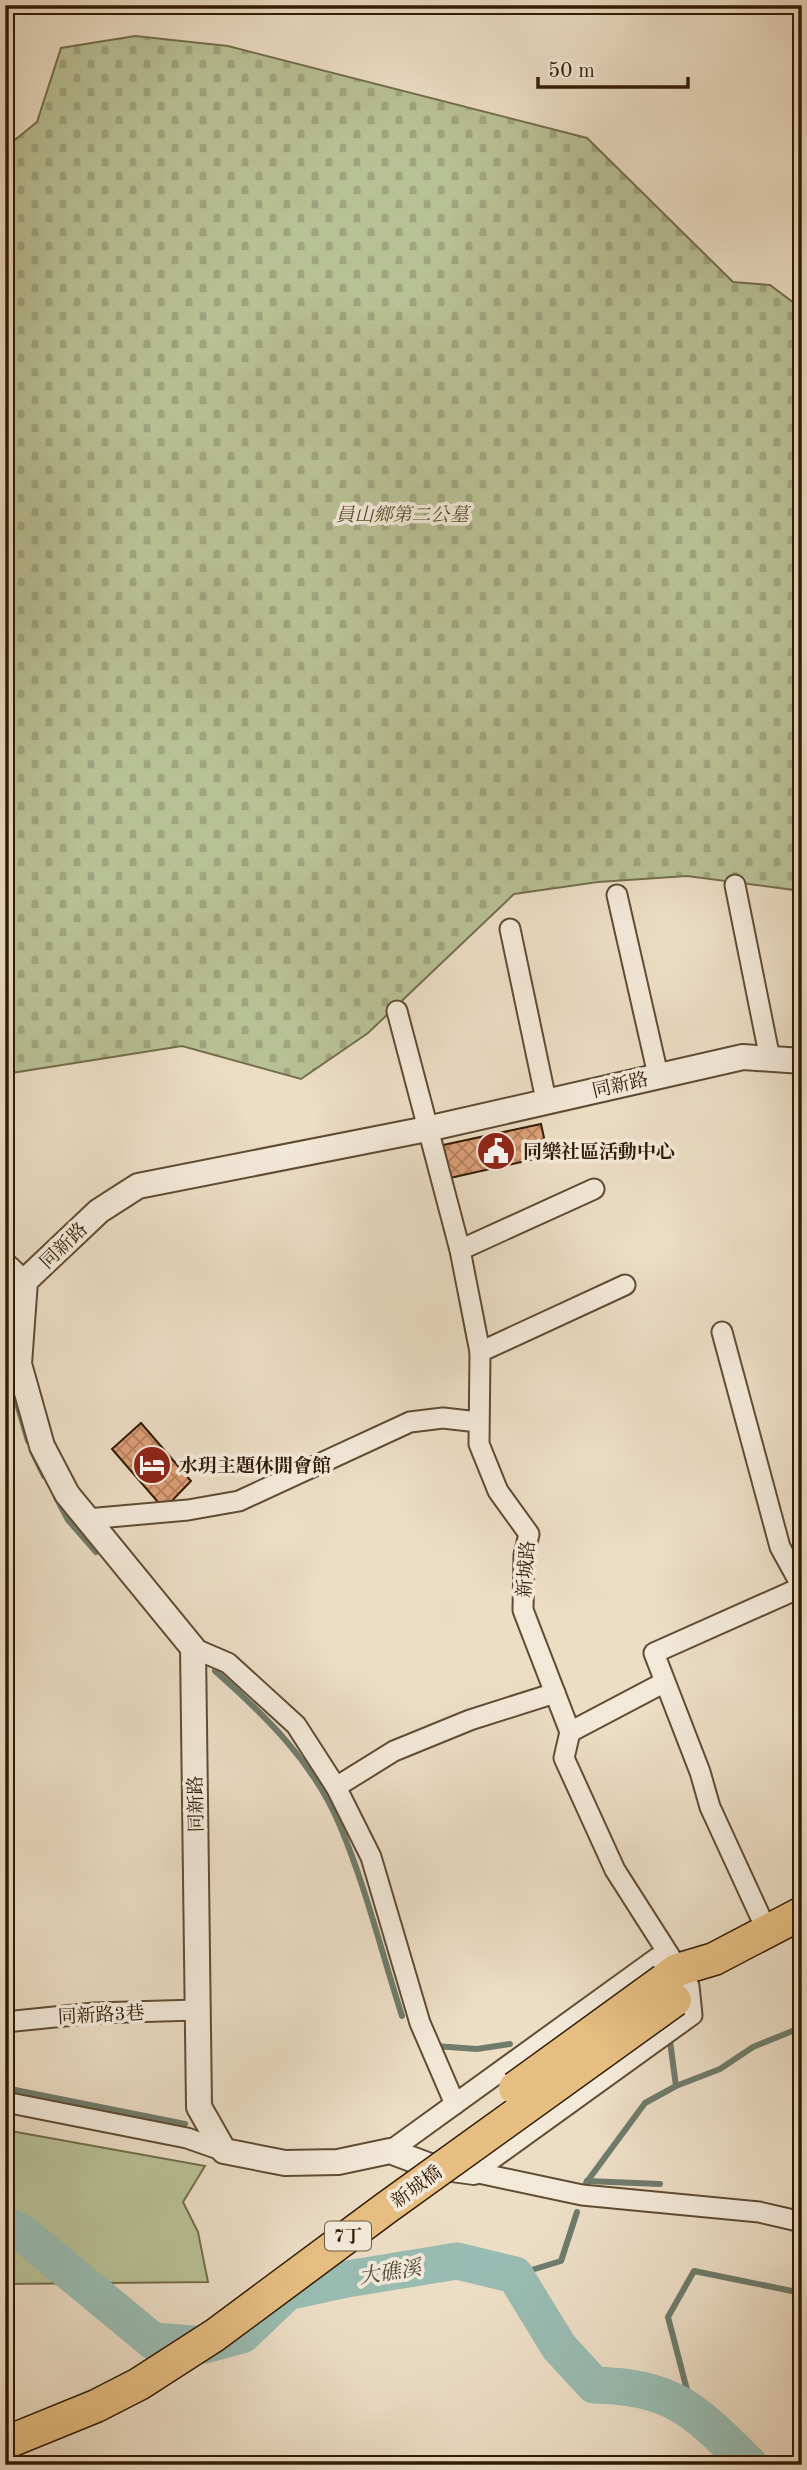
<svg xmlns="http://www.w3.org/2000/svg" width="807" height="2470" font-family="'Old Standard TT','Noto Serif TC',serif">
	<defs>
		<pattern id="cemetery-stones" width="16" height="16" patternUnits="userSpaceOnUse" patternTransform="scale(1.75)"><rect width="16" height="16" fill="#b8c195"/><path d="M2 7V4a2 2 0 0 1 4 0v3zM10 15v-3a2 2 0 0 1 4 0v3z" fill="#9fa57f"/></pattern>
		<pattern id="building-cross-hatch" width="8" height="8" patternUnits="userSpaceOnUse" patternTransform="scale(1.75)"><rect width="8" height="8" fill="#dd9f77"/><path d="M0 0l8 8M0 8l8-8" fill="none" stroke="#b4815f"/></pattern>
	</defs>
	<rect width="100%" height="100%" fill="#ecddc5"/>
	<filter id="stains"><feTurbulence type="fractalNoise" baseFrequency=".00286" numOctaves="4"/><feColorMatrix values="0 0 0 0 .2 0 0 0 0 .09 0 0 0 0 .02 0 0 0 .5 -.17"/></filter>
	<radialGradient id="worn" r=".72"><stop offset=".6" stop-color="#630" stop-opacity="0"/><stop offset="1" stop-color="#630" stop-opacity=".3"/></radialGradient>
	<path fill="url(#cemetery-stones)" stroke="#746e4c" stroke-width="2" d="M 135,36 L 228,46 L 587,138 L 733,282 L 770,285 L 802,309 L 802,891 L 687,876 L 598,882 L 514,894 L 368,1033 L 301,1079 L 182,1046 L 5,1074 L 5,148 L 37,122 L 61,48 Z"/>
	<path fill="#b8c195" stroke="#746e4c" stroke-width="2" d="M 5,2130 L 205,2166 L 183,2202 L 198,2232 L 208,2282 L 5,2284 Z"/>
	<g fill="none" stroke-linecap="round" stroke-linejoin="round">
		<g stroke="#6f7c6c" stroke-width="6">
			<path d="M 5,1363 L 28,1441"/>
			<path d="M 32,1451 L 44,1476"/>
			<path d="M 56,1497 L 68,1520 L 96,1552"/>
			<path d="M 215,1671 C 266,1716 315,1764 341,1828 C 366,1888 382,1954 402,2016"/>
			<path d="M 670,2041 L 676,2086 L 720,2069 L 753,2047 L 795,2030 L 802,2023"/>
			<path d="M 435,2046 L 477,2049 L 510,2044"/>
			<path d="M 5,2088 L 185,2124"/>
			<path d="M 587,2181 L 660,2184"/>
			<path d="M 586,2183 L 645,2103 L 676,2086"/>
			<path d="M 515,2275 L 561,2261 L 577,2212"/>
			<path d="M 692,2409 L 668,2317 L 694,2271 L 802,2293"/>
		</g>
		<path stroke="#99bcb2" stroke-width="37" d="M 5,2225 L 22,2233 L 153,2341 L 205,2345 L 242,2335 L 287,2292 L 347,2279 L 457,2261 L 515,2275 L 559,2347 L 594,2385 C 675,2387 695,2411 750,2465"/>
	</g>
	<g fill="url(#building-cross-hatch)" stroke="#311b03" stroke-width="2">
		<path d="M 541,1124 L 548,1156 L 450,1178 L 443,1145 Z"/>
		<path d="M 141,1423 L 191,1481 L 164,1509 L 112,1449 Z"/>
	</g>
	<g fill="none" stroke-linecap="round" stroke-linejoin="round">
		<defs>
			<g id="minor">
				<path d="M 735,885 L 770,1059"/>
				<path d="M 617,895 L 658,1075"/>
				<path d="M 510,929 L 546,1100"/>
				<path d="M 397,1011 L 460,1250 L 480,1352 L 479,1444 L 498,1491 L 529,1534 L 524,1555 L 523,1610 L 570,1732 L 564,1758 L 615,1870 L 689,1986 L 692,2015 L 474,2172"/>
				<path d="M 460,1250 L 594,1189"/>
				<path d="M 5,1262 L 25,1281"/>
				<path d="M 722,1332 L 780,1547 L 802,1587"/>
				<path d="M 480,1352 L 625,1285"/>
				<path d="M 87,1519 L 188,1510 L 239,1501 L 410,1422 L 443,1418 L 478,1422"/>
				<path d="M 193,1648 L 228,1663 L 296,1725 L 336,1787 L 371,1857 L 420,2023 L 455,2104"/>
				<path d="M 570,1732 L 663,1683"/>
				<path d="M 336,1787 L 394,1751 L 470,1720 L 555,1693"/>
				<path d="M 767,1931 L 710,1807 L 700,1772 L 654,1653 L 802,1587"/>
				<path d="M 5,2022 L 94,2013 L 197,2010"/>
				<path d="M 5,2102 L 187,2138 L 224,2151"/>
				<path d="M 390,2151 L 657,1958 L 676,1970"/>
				<path d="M 474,2172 L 582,2195 L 759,2212 L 802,2222"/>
			</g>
			<path id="tertiary" d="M 474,2172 L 430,2166 L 390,2151 L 338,2162 L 285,2163 L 224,2151 L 199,2107 L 193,1648 L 67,1494 L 42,1446 L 19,1364 L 25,1281 L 99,1211 L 138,1186 L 427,1129 L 743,1057 L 802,1061"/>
			<path id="primary" d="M 664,1980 L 677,1970 L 714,1959 L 802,1913"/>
		</defs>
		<use href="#minor" stroke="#604c34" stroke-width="23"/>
		<use href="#tertiary" stroke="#604c34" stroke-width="28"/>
		<use href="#primary" stroke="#311b03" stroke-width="35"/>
		<use href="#minor" stroke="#f3e9d9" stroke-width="19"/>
		<use href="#tertiary" stroke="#f3e9d9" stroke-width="24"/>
		<use href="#primary" stroke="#e6be82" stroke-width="32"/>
		<defs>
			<g id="primary-bridge">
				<path d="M 515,2088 L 664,1980"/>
				<path d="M 5,2443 L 96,2406 L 139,2384 L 215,2335 L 386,2208 L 675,2000"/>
			</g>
		</defs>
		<use href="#primary-bridge" stroke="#311b03" stroke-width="35" stroke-linecap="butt"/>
		<use href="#primary-bridge" stroke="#e6be82" stroke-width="32"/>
	</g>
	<defs>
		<symbol id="civic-disc" viewBox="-11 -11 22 22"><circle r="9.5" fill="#8f2418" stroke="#f3e9d9"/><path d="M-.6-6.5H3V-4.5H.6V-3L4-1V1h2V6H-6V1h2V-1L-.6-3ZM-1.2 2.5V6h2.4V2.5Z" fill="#fff"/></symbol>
		<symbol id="hotel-disc" viewBox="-11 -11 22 22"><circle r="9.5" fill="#8f2418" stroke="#f3e9d9"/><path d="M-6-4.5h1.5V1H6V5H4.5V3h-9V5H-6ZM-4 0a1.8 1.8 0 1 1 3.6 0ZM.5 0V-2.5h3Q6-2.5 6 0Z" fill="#fff"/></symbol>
	</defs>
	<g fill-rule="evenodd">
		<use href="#civic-disc" x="474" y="1129" width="44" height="44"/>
		<use href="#hotel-disc" x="130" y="1443" width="44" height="44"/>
	</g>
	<g text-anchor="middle" stroke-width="7" stroke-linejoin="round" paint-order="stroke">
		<rect fill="#f3e9d9" stroke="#6b5943" stroke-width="2" x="325" y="2221.5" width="46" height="29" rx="5"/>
		<g font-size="18" font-weight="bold" fill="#311b03">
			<text x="348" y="2242">7丁</text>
		</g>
		<g font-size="19" font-style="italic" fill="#5a4d2f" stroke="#f3e9d9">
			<text x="402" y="521">員山鄉第二公墓</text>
		</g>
		<g font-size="19" fill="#311b03" stroke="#f3e9d9">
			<text transform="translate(620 1084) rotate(-13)" y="7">同新路</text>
			<text transform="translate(63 1245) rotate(-44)" y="7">同新路</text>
			<text transform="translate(525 1569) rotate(-86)" y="7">新城路</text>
			<text transform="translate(195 1804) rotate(-91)" y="7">同新路</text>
			<text transform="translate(101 2014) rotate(-3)" y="7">同新路3巷</text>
			<text transform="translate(416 2186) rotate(-36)" y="7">新城橋</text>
		</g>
		<g font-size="19" font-weight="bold" fill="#311b03" stroke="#f3e9d9" text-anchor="start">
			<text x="523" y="1158">同樂社區活動中心</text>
			<text x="179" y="1472">水玥主題休閒會館</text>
		</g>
		<g font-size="21" font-style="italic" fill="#504b38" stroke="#f3e9d9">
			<text transform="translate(390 2272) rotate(-9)" y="7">大礁溪</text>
		</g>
	</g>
	<rect width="807" height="2470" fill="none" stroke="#ecddc5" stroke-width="28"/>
	<rect x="7" y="7" width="793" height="2456" fill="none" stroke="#311b03" stroke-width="3.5"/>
	<rect x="14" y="14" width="779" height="2442" fill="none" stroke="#311b03" stroke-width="2"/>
	<path d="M538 77v10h150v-10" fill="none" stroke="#311b03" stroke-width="3.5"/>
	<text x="548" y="77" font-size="21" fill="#311b03" stroke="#f3e9d9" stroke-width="5" paint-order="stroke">50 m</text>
	<rect width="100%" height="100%" filter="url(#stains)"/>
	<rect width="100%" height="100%" fill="url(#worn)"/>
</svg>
